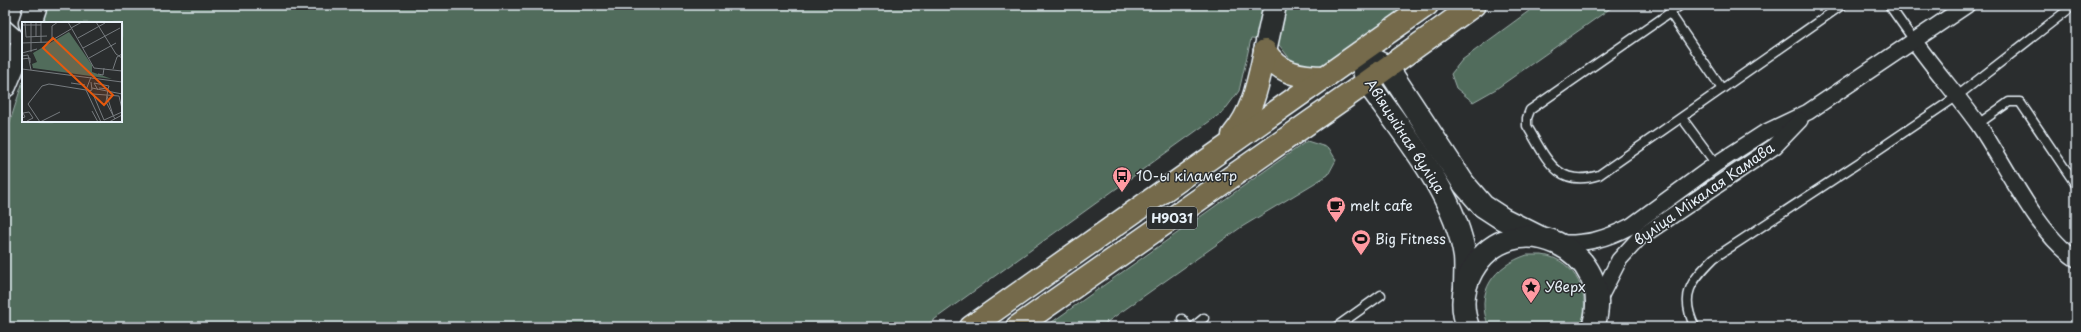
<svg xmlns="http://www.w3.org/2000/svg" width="2081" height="332" font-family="'Playpen Sans',sans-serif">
	<rect width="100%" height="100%" fill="#2a2d2e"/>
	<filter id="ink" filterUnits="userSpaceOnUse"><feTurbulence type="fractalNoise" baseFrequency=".025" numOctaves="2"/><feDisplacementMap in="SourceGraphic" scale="8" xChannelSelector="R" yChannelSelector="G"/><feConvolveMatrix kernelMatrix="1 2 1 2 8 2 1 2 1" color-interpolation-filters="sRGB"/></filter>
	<g filter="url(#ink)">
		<g fill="#516c5b" stroke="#9caeaa">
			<path d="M 47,5 L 1410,5 L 1325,68 L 1294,64 L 1276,41 L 1251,39 L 1239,91 L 1224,111 L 924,327 L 5,327 L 5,137 L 23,81 L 23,121 L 121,121 L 121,23 L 42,23 Z"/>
			<path d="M 1537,5 L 1615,5 L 1496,89 L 1473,102 L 1456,88 L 1451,74 L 1462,60 Z"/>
			<path d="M 1307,141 L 1329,148 L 1336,160 L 1328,175 L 1240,228 L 1100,327 L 1045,327 Z"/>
			<path d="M 1527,255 C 1532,255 1537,255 1542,255 C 1576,259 1593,298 1580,327 L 1489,327 C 1474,292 1494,266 1527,255 Z"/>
		</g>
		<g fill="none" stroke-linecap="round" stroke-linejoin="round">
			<defs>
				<g id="lane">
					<path d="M 1681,5 L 1530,110 L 1527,118 L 1527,126 C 1546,157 1556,189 1599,175 L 1842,5"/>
					<path d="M 1889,5 L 1915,42"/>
					<path d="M 1670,13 L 1722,89"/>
					<path d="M 1682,118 L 1716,164"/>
					<path d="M 1978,124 L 2009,102 L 2020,102 L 2076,185"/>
					<path d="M 1182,319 L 1188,327"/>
					<path d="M 1193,327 L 1204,318"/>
					<path d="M 1336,327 L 1381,295"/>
					<path d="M 1695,327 C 1679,295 1691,281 1714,258 L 1872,154 L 1956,97 L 2074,5"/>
				</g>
				<g id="street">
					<path d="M 5,28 L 23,44"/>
					<path d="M 1915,42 C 1935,70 1958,96 1978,124 C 2005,163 2037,234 2076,259"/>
					<path d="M 1560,243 C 1587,244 1606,239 1631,226 L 1716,164 L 1764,133 L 1808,112 L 1967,5"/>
					<path d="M 1597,303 L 1619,260 L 1639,238 L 1775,146 L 1800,120"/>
				</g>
				<g id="secondary">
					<path d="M 30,23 L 36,5"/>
					<path d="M 1265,51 L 1275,5"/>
					<path d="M 1360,53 L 1387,67 L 1464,184 L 1483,206 L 1503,219 L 1539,237"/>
					<path d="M 1362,63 L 1367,82 C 1403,133 1456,195 1465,257 C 1466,267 1465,278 1465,288"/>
					<path d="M 5,86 L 23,43"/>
					<path d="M 1468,327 C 1461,308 1462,289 1472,271 C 1511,200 1619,249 1593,327"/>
				</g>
				<g id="primary">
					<path d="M 1265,51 C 1280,74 1300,77 1326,77"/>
					<path d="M 1233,135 C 1254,110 1258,82 1265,51"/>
					<path d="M 971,327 L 1427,5"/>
					<path d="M 1017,327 L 1367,82 L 1474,5"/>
				</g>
			</defs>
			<use href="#lane" stroke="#e8f1f8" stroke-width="11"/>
			<use href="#street" stroke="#e8f1f8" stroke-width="18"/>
			<use href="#secondary" stroke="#e8f1f8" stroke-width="25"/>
			<use href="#primary" stroke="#e8f1f8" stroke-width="25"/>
			<use href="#lane" stroke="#2a2d2e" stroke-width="8"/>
			<use href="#street" stroke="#2a2d2e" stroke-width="15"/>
			<use href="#secondary" stroke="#2a2d2e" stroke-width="22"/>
			<use href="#primary" stroke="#746b4b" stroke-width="22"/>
		</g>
	</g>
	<defs>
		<symbol id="bus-pin" viewBox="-11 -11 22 30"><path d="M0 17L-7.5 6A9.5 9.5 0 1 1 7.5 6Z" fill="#ff9aa2" stroke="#2a2d2e"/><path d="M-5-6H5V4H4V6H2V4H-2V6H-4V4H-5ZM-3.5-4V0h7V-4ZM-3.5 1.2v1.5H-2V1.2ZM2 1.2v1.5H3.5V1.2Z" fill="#111"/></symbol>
		<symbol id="cafe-pin" viewBox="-11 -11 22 30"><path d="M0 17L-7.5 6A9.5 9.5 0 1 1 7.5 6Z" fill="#ff9aa2" stroke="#2a2d2e"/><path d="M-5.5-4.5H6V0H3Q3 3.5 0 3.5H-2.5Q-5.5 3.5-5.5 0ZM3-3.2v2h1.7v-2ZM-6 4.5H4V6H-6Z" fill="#111"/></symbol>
		<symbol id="stadium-pin" viewBox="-11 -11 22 30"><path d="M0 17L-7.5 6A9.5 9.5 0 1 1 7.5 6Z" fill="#ff9aa2" stroke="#2a2d2e"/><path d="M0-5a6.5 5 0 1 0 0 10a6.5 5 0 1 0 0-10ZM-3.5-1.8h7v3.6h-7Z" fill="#111"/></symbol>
		<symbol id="sight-pin" viewBox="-11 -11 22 30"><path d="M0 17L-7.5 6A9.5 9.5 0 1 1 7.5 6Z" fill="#ff9aa2" stroke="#2a2d2e"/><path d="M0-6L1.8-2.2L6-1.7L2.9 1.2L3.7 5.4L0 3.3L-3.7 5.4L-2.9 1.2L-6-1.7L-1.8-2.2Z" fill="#111"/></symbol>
	</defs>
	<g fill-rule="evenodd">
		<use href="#bus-pin" x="1111" y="165" width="22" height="30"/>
		<use href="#cafe-pin" x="1325" y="195" width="22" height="30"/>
		<use href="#stadium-pin" x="1350" y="228" width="22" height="30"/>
		<use href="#sight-pin" x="1520" y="276" width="22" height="30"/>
	</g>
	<g text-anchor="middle" stroke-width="3" stroke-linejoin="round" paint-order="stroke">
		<rect fill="#2a2d2e" stroke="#afb6bb" stroke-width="1" x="1147" y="207" width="50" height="22" rx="3"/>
		<g font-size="13" font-weight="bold" fill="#e8f1f8">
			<text x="1172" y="223">Н9031</text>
		</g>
		<g font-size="14" fill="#e8f1f8" stroke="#2a2d2e">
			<text transform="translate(1405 136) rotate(57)" y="5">Авіяцыйная вуліца</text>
			<text transform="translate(1704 194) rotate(-35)" y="5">вуліца Мікалая Камава</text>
		</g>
		<g font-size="14" fill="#e8f1f8" stroke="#2a2d2e" text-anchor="start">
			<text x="1136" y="181">10-ы кіламетр</text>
			<text x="1350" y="211">melt cafe</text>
			<text x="1375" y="244">Big Fitness</text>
			<text x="1545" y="292">Уверх</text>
		</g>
	</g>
	<g transform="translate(22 22)">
		<rect width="100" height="100" fill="#2a2d2e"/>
		<path d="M 47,10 L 70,43 L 70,50 L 90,57 L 11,46 L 10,42 L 15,40 L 11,31 Z" fill="#516c5b"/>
		<path fill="none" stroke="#767b7f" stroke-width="1" d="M 3,0 L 4,15 L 25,14M 9,0 L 9,30M 14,0 L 14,15M 46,0 L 72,46M 74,0 L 94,32 L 100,36M 0,3 L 19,3M 49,6 L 60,0M 56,16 L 83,1M 30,18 L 30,4 L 36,0M 0,21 L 27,20 L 49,7M 19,21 L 19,0M 61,26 L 98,6M 0,31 L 15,27M 0,34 L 6,33 L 9,48M 67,36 L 94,21M 0,37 L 8,36 L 8,41M 72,46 L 100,49M 0,47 L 100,60M 91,47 L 95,35 L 100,32M 76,52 L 81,53 L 82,46M 69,55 L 64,68 L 79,100M 49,61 L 63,63M 70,66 L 100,72M 86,67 L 84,80 L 93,97M 76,68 L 72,61 L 87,64 L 86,67 L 77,66M 66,69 L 70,68 L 69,60M 85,74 L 91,93M 100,87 L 97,74 L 71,72 L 82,98 L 100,90M 70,89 L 76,100M 0,96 L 3,95 L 1,91 L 7,90 L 11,96 L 5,99M 18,100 L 6,82 L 20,64 L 27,62 L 64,68M 18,100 L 38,90M 87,100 L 100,93"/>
		<path fill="#e8590c" fill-opacity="0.15" stroke="#e8590c" stroke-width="2" d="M 31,16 L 91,73 L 82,83 L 21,26 Z"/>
		<rect width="100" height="100" fill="none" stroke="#e8f1f8" stroke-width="2"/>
	</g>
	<rect width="2081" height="332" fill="none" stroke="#2a2d2e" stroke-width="20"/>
	<rect x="10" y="10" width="2061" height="312" fill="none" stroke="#e8f1f8" stroke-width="1.5" filter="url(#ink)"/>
</svg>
